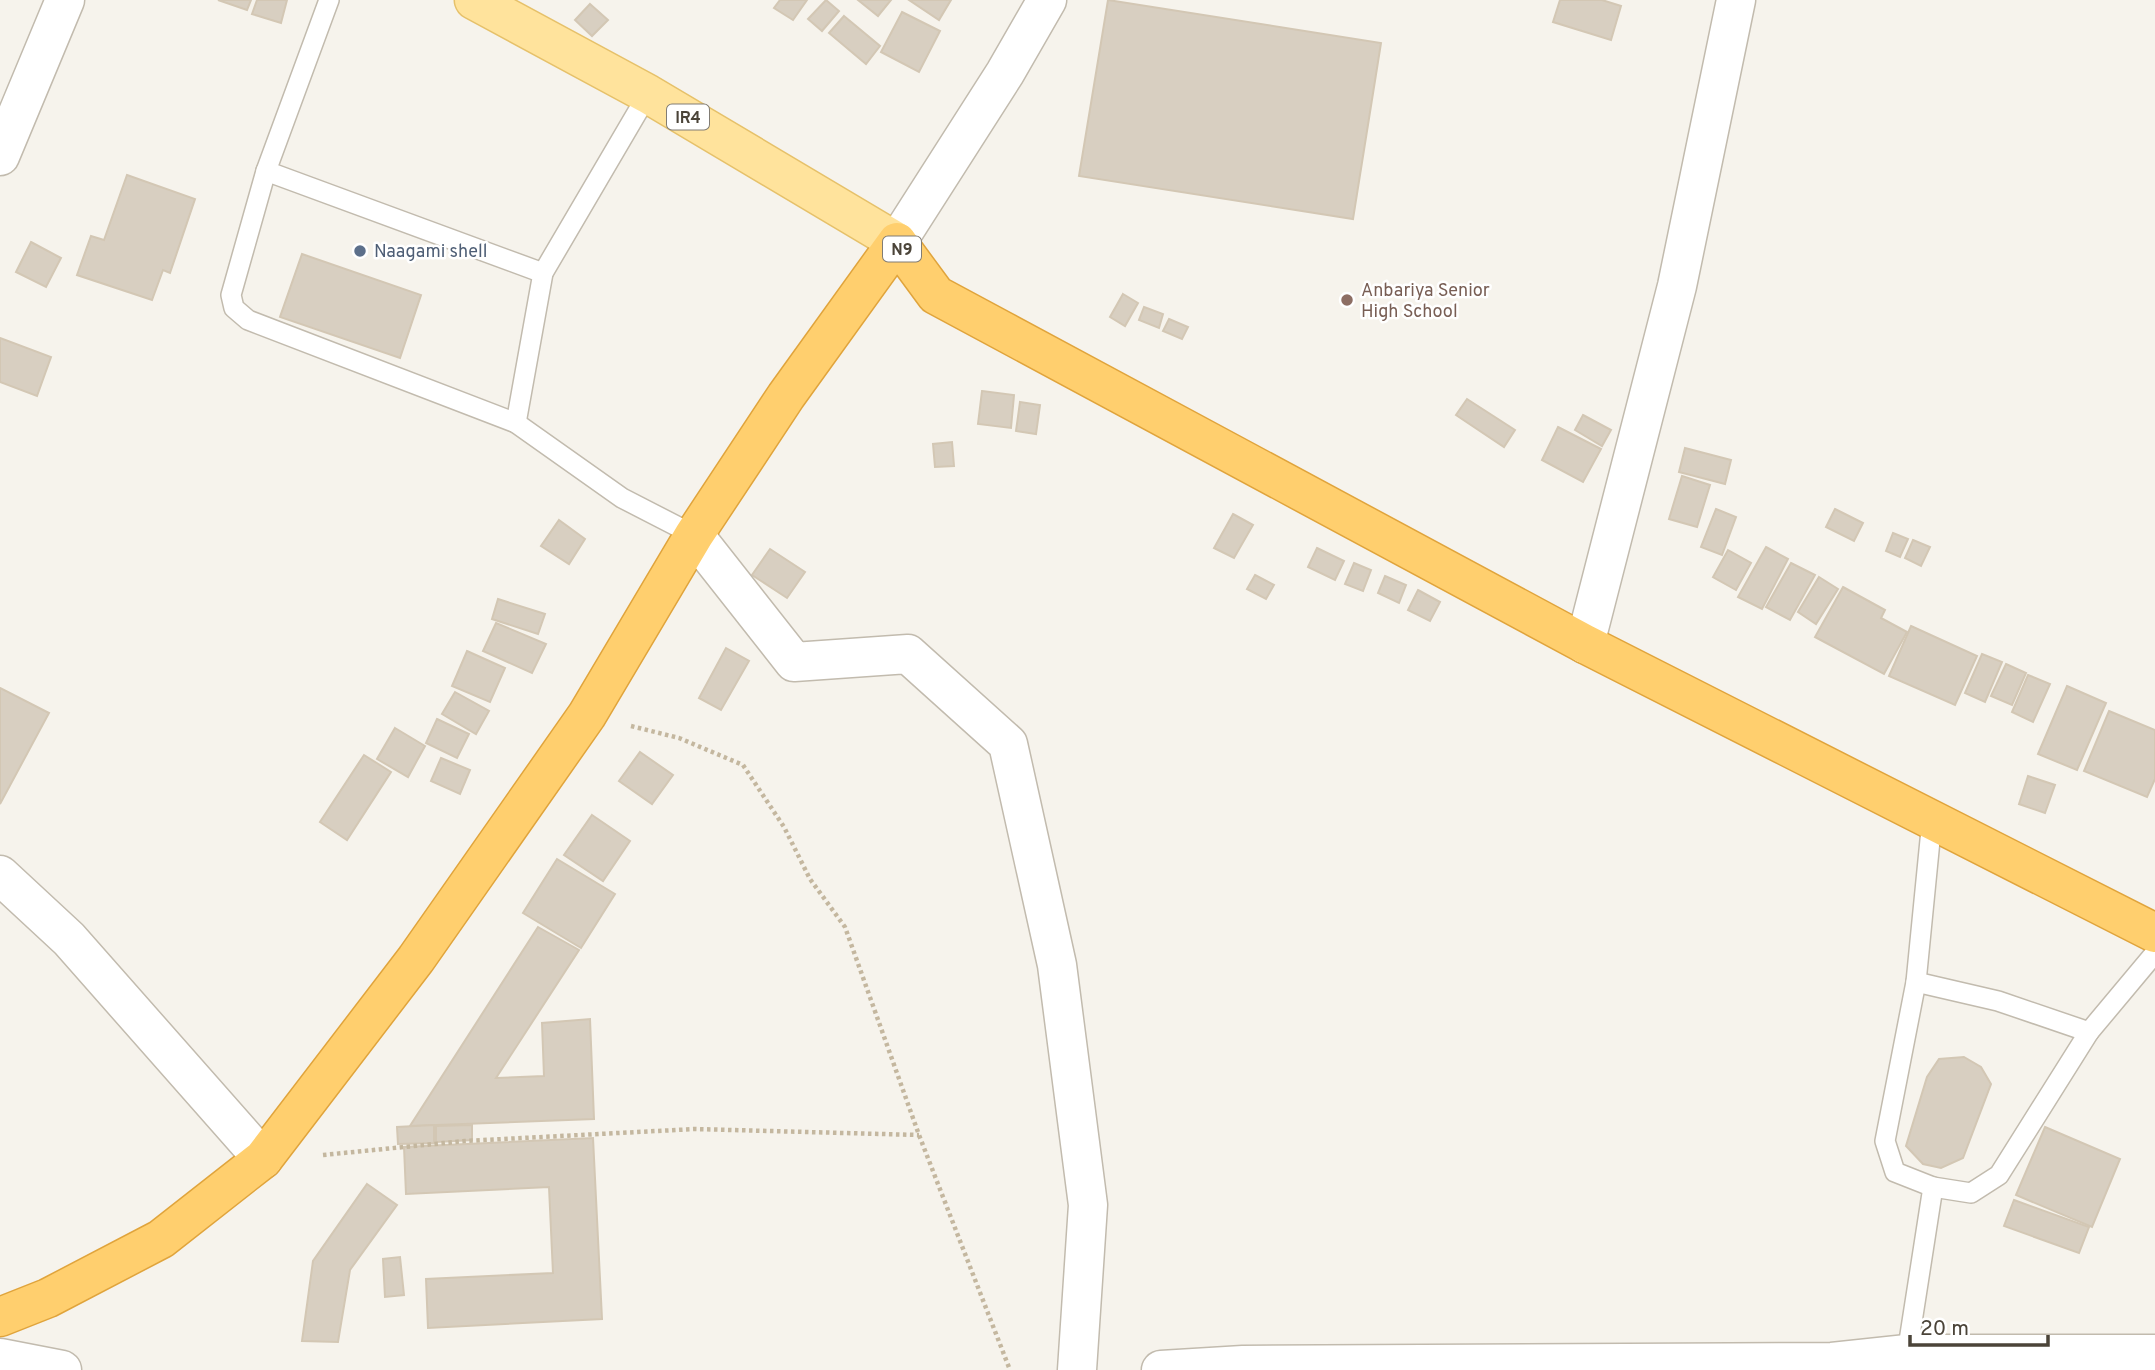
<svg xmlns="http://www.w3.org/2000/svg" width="2155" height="1370" font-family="Overpass,sans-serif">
	<rect width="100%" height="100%" fill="#f6f3ec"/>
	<g fill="#d8cfc1" stroke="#d3c7b4" stroke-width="2">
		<path d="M 218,0 L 251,0 L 247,10 Z"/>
		<path d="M 257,0 L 287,0 L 281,23 L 252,14 Z"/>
		<path d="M 780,0 L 807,0 L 793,20 L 774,8 Z"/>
		<path d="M 826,0 L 839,11 L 822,31 L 808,19 Z"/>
		<path d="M 858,0 L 891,0 L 878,16 Z"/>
		<path d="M 909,0 L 951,0 L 939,20 Z"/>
		<path d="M 1108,0 L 1381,43 L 1353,219 L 1079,176 Z"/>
		<path d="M 1560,0 L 1602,0 L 1621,6 L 1611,40 L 1553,22 Z"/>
		<path d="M 590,4 L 608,20 L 592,36 L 575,20 Z"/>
		<path d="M 902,12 L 940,31 L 919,72 L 881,52 Z"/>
		<path d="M 844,16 L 880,46 L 866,64 L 829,33 Z"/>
		<path d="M 127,175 L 195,199 L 170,273 L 163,270 L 152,300 L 77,275 L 91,236 L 104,240 Z"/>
		<path d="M 31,242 L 61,258 L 46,287 L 16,272 Z"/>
		<path d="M 302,254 L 421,295 L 400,358 L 280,317 Z"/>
		<path d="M 1123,294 L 1138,303 L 1125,326 L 1110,317 Z"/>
		<path d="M 1144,307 L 1163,314 L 1159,328 L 1139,320 Z"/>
		<path d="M 1169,319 L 1188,327 L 1182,339 L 1163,331 Z"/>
		<path d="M 0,338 L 51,357 L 37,396 L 0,382 Z"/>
		<path d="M 982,391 L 1014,395 L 1011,428 L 978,424 Z"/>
		<path d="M 1467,399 L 1515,430 L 1504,447 L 1456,415 Z"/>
		<path d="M 1020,402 L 1040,405 L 1036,434 L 1016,431 Z"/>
		<path d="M 1583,415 L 1611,430 L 1602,446 L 1575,430 Z"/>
		<path d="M 1558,427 L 1601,449 L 1583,482 L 1542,460 Z"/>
		<path d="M 952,442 L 954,466 L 935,467 L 933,444 Z"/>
		<path d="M 1685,448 L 1731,460 L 1725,484 L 1679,472 Z"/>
		<path d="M 1682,476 L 1710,485 L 1697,527 L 1669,519 Z"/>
		<path d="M 1716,509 L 1736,517 L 1722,555 L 1701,547 Z"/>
		<path d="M 1835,509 L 1863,523 L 1854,541 L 1826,527 Z"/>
		<path d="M 1233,514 L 1253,525 L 1234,558 L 1214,548 Z"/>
		<path d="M 559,520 L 585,539 L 569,564 L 541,546 Z"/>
		<path d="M 1893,533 L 1908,539 L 1900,557 L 1886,551 Z"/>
		<path d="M 1913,540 L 1930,547 L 1921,566 L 1905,558 Z"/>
		<path d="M 1766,547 L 1788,559 L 1762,609 L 1738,597 Z"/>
		<path d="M 1317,548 L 1344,561 L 1335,580 L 1308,567 Z"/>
		<path d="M 770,549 L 805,572 L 787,598 L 752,575 Z"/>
		<path d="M 1728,550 L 1751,563 L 1736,590 L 1713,577 Z"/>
		<path d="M 1354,563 L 1371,570 L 1363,591 L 1345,584 Z"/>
		<path d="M 1791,563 L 1815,575 L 1790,620 L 1766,607 Z"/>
		<path d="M 1255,575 L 1274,585 L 1266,599 L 1247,589 Z"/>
		<path d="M 1385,576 L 1406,585 L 1399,603 L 1378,593 Z"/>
		<path d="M 1819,577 L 1838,589 L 1816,624 L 1798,612 Z"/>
		<path d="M 1843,587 L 1885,610 L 1881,618 L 1907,632 L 1884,674 L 1815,637 Z"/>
		<path d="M 1418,590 L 1440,602 L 1430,621 L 1408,610 Z"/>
		<path d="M 498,599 L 545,614 L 538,634 L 492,619 Z"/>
		<path d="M 496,623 L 546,644 L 532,673 L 483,651 Z"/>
		<path d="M 1911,626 L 1977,656 L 1955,705 L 1889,676 Z"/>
		<path d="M 726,648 L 749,661 L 721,710 L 699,698 Z"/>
		<path d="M 467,651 L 505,668 L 490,702 L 452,686 Z"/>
		<path d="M 1982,654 L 2002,662 L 1985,702 L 1965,693 Z"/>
		<path d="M 2006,664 L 2026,673 L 2012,705 L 1991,696 Z"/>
		<path d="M 2028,675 L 2050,684 L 2033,722 L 2012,712 Z"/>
		<path d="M 2067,686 L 2106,703 L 2077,770 L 2038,754 Z"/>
		<path d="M 0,688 L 49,713 L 0,804 Z"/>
		<path d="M 455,692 L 489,711 L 476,734 L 442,714 Z"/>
		<path d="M 2109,711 L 2155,730 L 2155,779 L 2147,797 L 2084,771 Z"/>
		<path d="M 437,719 L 469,734 L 457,758 L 426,743 Z"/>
		<path d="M 395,728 L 425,746 L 408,777 L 377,759 Z"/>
		<path d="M 640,752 L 673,775 L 652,804 L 619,781 Z"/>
		<path d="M 364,755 L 391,772 L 347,840 L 320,822 Z"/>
		<path d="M 441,758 L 470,770 L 460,794 L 431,781 Z"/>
		<path d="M 2028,776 L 2055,785 L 2045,813 L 2019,804 Z"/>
		<path d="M 592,815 L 630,841 L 603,881 L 564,855 Z"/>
		<path d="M 557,859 L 615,894 L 581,948 L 523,913 Z"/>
		<path d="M 538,927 L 579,950 L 496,1078 L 544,1076 L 542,1023 L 590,1019 L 594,1119 L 410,1126 Z"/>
		<path d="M 1964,1057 L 1981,1067 L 1991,1084 L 1963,1158 L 1941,1168 L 1923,1164 L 1906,1146 L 1927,1077 L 1939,1059 Z"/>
		<path d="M 434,1125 L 434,1143 L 398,1144 L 397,1127 Z"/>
		<path d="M 472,1125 L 472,1140 L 436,1142 L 436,1126 Z"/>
		<path d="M 2045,1127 L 2120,1159 L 2092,1227 L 2016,1195 Z"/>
		<path d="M 593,1138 L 602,1319 L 428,1328 L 426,1279 L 553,1273 L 549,1187 L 406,1194 L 404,1147 Z"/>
		<path d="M 367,1184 L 397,1205 L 350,1270 L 338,1342 L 302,1341 L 313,1261 Z"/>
		<path d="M 2014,1200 L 2089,1227 L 2079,1253 L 2004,1226 Z"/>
		<path d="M 400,1257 L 404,1295 L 385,1297 L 383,1259 Z"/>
	</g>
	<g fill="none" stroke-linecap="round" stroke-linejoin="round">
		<defs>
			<g id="lane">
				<path d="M 329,0 L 266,171 L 231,295 L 234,308 L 248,320 L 516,423 L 622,498 L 694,535"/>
				<path d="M 266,171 L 543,273"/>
				<path d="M 516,423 L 543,273 L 648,94"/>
				<path d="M 1916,982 L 1998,1001 L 2089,1032 L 2155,953"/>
				<path d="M 1933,1187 L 1971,1193 L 1999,1175 L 2089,1032"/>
				<path d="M 1907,1354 L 1933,1187 L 1895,1172 L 1885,1141 L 1916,982 L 1932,820"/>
			</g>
			<g id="street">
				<path d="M 0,156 L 65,0"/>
				<path d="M 897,242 L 1005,73 L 1047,0"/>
				<path d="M 694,535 L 794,662 L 908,654 L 1008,744 L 1057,965 L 1088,1205 L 1077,1370"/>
				<path d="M 1585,644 L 1677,286 L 1736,0"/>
				<path d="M 0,875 L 69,939 L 263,1159"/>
				<path d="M 0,1358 L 62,1370"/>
				<path d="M 1161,1370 L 1243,1365 L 1832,1362 L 1907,1354 L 2155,1354"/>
			</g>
			<path id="primary" d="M 474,0 L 648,94 L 897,242"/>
			<path id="highway" d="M 0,1317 L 48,1298 L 161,1239 L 263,1159 L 416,959 L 587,715 L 694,535 L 786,396 L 897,242 L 936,295 L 1003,331 L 1585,644 L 2155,933"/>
		</defs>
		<use href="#lane" stroke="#c2bbae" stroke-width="22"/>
		<use href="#street" stroke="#c2bbae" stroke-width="41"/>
		<use href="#primary" stroke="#e6c16a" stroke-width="41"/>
		<use href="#highway" stroke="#e0a43c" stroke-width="41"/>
		<g stroke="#c4b79f" stroke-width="4.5" stroke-dasharray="3.5 3.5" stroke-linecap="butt">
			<path d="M 631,726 L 679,738 L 743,765 L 784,827 L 810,879 L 845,927 L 919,1135 L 1010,1370"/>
			<path d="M 323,1155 L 465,1141 L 695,1129 L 919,1135"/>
		</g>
		<use href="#lane" stroke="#fff" stroke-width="19"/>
		<use href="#street" stroke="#fff" stroke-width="38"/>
		<use href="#primary" stroke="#ffe39c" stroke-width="38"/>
		<use href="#highway" stroke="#ffcf6e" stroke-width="38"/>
	</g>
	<circle fill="#5c6f8a" stroke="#fff" stroke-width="2.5" cx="360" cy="251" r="7"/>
	<circle fill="#8d6e63" stroke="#fff" stroke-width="2.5" cx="1347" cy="300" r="7"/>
	<g text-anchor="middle" stroke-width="5" stroke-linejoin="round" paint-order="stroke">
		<g fill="#fff" stroke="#817c74" stroke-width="2">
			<rect x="667" y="104.5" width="42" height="25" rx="5"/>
			<rect x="883" y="236.5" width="38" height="25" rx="5"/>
		</g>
		<g font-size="16" font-weight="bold" fill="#4b4439">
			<text x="688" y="123">IR4</text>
			<text x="902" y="255">N9</text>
		</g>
		<g font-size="18" fill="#4e5e75" stroke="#fff" text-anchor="start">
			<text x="374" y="257">Naagami shell</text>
		</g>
		<g font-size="18" fill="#785e54" stroke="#fff" text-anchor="start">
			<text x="1361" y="296">Anbariya Senior<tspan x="1361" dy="21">High School</tspan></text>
		</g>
	</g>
	<path d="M1910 1335v10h138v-10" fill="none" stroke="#4b4439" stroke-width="3.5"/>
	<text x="1920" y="1335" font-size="21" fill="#4b4439" stroke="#ffffff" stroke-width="5" paint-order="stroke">20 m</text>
</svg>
